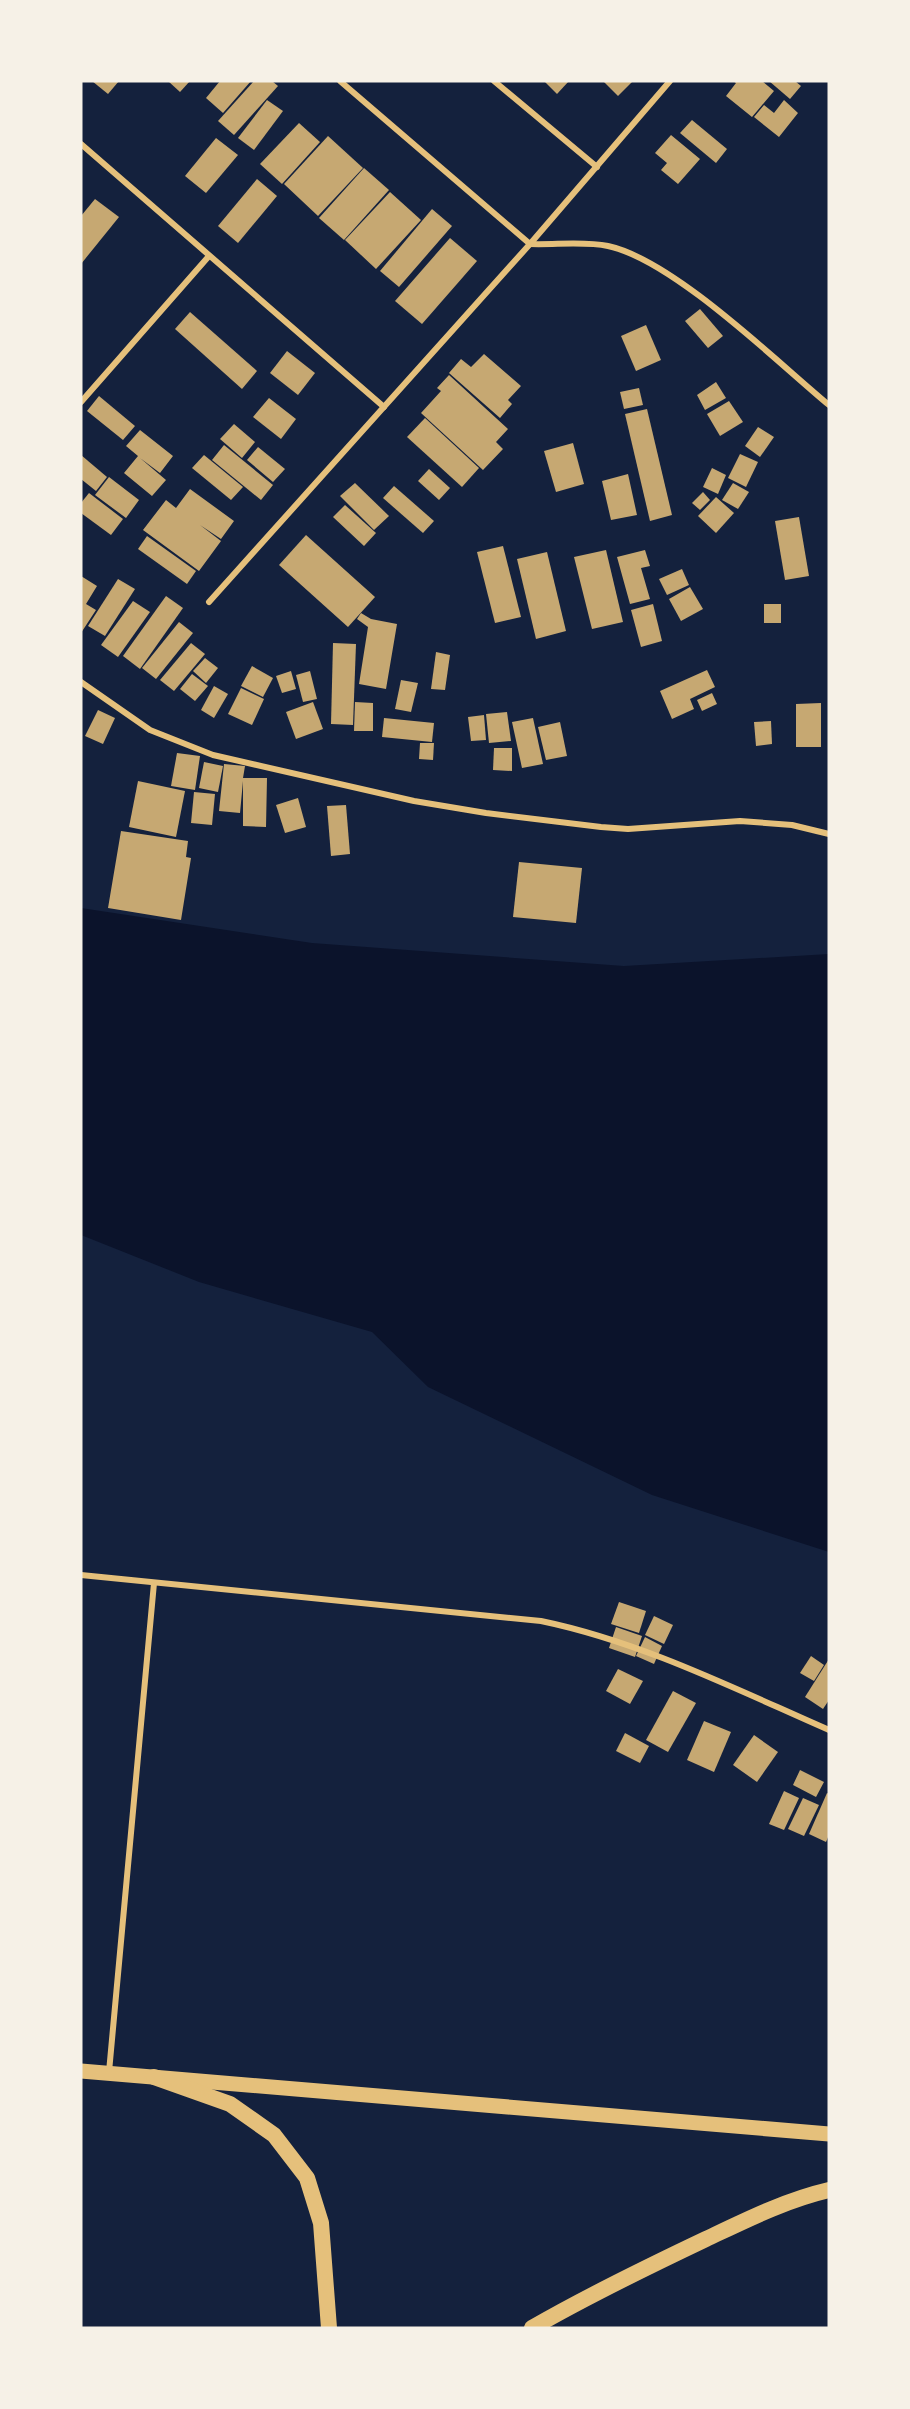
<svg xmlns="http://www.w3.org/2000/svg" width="910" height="2409" font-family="Inter,sans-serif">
	<rect width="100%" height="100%" fill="#14213d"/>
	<path fill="#0b132b" d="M 81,908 L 312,943 L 624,966 L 829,954 L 829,1552 L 652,1495 L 428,1387 L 372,1332 L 199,1282 L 81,1235 Z"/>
	<g fill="#c6a872">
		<path d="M 92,81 L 119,81 L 108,94 Z"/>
		<path d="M 168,81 L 190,81 L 180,92 Z"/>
		<path d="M 220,81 L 251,81 L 223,113 L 206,98 Z"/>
		<path d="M 254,81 L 272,81 L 278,86 L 234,135 L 218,121 Z"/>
		<path d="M 544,81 L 569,81 L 557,94 Z"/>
		<path d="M 603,81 L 633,81 L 618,96 Z"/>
		<path d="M 733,81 L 762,81 L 774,91 L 752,117 L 726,96 L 736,83 Z"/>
		<path d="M 769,81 L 795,81 L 801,86 L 790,99 Z"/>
		<path d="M 267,100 L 283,111 L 254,150 L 238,138 Z"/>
		<path d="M 784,100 L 798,113 L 779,137 L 754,117 L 764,105 L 774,113 Z"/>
		<path d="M 692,120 L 727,149 L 716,163 L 680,133 Z"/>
		<path d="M 299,123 L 320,142 L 282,184 L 260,164 Z"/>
		<path d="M 671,135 L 700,159 L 678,184 L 661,170 L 667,163 L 655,153 Z"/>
		<path d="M 328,136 L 363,168 L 318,216 L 284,184 Z"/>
		<path d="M 216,138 L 238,155 L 206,193 L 185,176 Z"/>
		<path d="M 364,168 L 389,190 L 344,240 L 319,218 Z"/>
		<path d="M 257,179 L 277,196 L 238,243 L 218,226 Z"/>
		<path d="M 390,192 L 421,220 L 376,269 L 345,240 Z"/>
		<path d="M 95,199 L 119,217 L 81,264 L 81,216 Z"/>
		<path d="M 432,209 L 452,226 L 399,287 L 380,271 Z"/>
		<path d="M 450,238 L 477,261 L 422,324 L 395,301 Z"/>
		<path d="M 700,309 L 723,336 L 708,348 L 685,321 Z"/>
		<path d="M 190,312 L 257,371 L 242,389 L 175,329 Z"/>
		<path d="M 646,325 L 661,360 L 636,371 L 621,336 Z"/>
		<path d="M 287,351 L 315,373 L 298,395 L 270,373 Z"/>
		<path d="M 484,354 L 521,386 L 508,400 L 512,404 L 500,418 L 449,373 L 461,359 L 471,367 Z"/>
		<path d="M 449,375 L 508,429 L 496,442 L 503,449 L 483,470 L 421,413 L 441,391 L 437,388 Z"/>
		<path d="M 716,382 L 726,398 L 705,410 L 697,395 Z"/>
		<path d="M 639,388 L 643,405 L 624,409 L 620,392 Z"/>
		<path d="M 99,396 L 135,426 L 123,440 L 87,411 Z"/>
		<path d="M 269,398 L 296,419 L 281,439 L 253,417 Z"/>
		<path d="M 729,401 L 743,422 L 720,436 L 707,414 Z"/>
		<path d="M 647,409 L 672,515 L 650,521 L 625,414 Z"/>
		<path d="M 425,418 L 479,468 L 462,487 L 407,437 Z"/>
		<path d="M 234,424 L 255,442 L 242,458 L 220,439 Z"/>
		<path d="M 758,427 L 774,437 L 760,457 L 745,446 Z"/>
		<path d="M 140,430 L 173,456 L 160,473 L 140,458 L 166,480 L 152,496 L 124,473 L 138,456 L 126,446 Z"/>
		<path d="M 573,443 L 584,484 L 556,492 L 544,451 Z"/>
		<path d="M 224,445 L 273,485 L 261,500 L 212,460 Z"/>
		<path d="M 258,447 L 285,469 L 273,482 L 247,460 Z"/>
		<path d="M 740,454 L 758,462 L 746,487 L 728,478 Z"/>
		<path d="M 81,455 L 107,477 L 96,491 L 81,479 Z"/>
		<path d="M 204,455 L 243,487 L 231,500 L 192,468 Z"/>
		<path d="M 712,468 L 726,475 L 718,494 L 703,487 Z"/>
		<path d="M 429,469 L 450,488 L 439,500 L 418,481 Z"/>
		<path d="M 628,474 L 637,515 L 611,520 L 602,481 Z"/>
		<path d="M 109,477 L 139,500 L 126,518 L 95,495 Z"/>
		<path d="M 355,483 L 389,516 L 374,530 L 340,496 Z"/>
		<path d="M 733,483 L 749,492 L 738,509 L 722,500 Z"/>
		<path d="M 394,486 L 434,521 L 423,533 L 383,498 Z"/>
		<path d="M 190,489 L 234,521 L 221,539 L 200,525 L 221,541 L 199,571 L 143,530 L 166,500 L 176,508 Z"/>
		<path d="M 703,492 L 710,500 L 700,510 L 692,503 Z"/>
		<path d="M 89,493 L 123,519 L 111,535 L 81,513 L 81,503 Z"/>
		<path d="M 716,497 L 734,513 L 716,533 L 698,516 Z"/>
		<path d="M 345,505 L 376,533 L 364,546 L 333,517 Z"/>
		<path d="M 799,517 L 809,576 L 785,580 L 775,521 Z"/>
		<path d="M 306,535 L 375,597 L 348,627 L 279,565 Z"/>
		<path d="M 147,536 L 196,571 L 187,584 L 138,549 Z"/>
		<path d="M 503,546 L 521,617 L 495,623 L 477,552 Z"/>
		<path d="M 606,550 L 623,622 L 592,629 L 574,557 Z"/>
		<path d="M 645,550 L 650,566 L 641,568 L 650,599 L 630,604 L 617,557 Z"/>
		<path d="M 547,552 L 566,631 L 536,639 L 517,559 Z"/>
		<path d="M 682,569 L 689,585 L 667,595 L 659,579 Z"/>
		<path d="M 81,576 L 97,586 L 86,604 L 96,610 L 81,633 Z"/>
		<path d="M 118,579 L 135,589 L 105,636 L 88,626 Z"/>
		<path d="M 690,587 L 703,609 L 681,621 L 669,599 Z"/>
		<path d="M 166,596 L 183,608 L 140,669 L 123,656 Z"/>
		<path d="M 133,601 L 150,612 L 118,657 L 101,645 Z"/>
		<path d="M 653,604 L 662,641 L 641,647 L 631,610 Z"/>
		<rect x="764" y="604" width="17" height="19"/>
		<path d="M 361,613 L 371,619 L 397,624 L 386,689 L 359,684 L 368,627 L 357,619 Z"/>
		<path d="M 179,622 L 193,633 L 156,679 L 142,668 Z"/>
		<path d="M 191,643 L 205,654 L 174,691 L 160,680 Z"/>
		<path d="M 333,643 L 356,644 L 353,725 L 331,724 Z"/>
		<path d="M 436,652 L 450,655 L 445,690 L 431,689 Z"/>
		<path d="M 205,658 L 218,668 L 206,683 L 193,671 Z"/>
		<path d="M 252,666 L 273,678 L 263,697 L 241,686 Z"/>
		<path d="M 707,670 L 715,687 L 690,699 L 694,709 L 672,719 L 660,691 Z"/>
		<path d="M 291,671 L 296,689 L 282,693 L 276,676 Z"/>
		<path d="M 310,671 L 317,699 L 303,702 L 296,675 Z"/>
		<path d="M 192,674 L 208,686 L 195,701 L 180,689 Z"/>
		<path d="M 401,680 L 418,683 L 411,712 L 395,709 Z"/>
		<path d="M 214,686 L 228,694 L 214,718 L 201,710 Z"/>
		<path d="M 241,688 L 264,699 L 252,725 L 228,714 Z"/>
		<path d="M 712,693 L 717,704 L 702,711 L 697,700 Z"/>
		<path d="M 313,702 L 323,729 L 296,739 L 286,712 Z"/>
		<path d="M 355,702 L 373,703 L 373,731 L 354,731 Z"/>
		<path d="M 821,703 L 821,747 L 796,747 L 796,704 Z"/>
		<path d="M 98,710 L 115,718 L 103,744 L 85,736 Z"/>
		<path d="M 507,712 L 511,741 L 489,743 L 486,714 Z"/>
		<path d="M 484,715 L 486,740 L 471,741 L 468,717 Z"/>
		<path d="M 384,718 L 434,723 L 432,742 L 382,737 Z"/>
		<path d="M 533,718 L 543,764 L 522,768 L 512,722 Z"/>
		<path d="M 771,721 L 772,744 L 756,746 L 754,722 Z"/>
		<path d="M 560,722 L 567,756 L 546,760 L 538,727 Z"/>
		<path d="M 420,743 L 434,743 L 433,760 L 419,759 Z"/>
		<path d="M 494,748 L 512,748 L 512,771 L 493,770 Z"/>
		<path d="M 177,753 L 200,756 L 195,790 L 171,786 Z"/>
		<path d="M 204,762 L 223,766 L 218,792 L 199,788 Z"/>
		<path d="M 224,764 L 245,766 L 243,778 L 267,778 L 266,827 L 243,826 L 243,781 L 240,813 L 219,811 Z"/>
		<path d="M 138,781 L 185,791 L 176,837 L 129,827 Z"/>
		<path d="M 194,792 L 215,794 L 212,825 L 191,823 Z"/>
		<path d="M 298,798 L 306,827 L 285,833 L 276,805 Z"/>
		<path d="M 346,805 L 350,854 L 331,856 L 327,806 Z"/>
		<path d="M 121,831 L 188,841 L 186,857 L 191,858 L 181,920 L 108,908 Z"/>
		<path d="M 519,862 L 582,868 L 576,923 L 513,917 Z"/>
		<path d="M 619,1602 L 646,1611 L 639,1633 L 611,1624 Z"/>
		<path d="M 654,1616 L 673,1625 L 664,1644 L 645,1635 Z"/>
		<path d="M 616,1627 L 642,1636 L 635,1657 L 609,1648 Z"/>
		<path d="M 645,1637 L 662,1646 L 654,1664 L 636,1656 Z"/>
		<path d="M 811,1656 L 824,1665 L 814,1681 L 800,1673 Z"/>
		<path d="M 829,1659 L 829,1700 L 823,1709 L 805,1697 Z"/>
		<path d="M 618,1669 L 643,1681 L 630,1704 L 606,1691 Z"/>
		<path d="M 673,1691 L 696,1703 L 668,1752 L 646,1740 Z"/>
		<path d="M 704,1721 L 731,1732 L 714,1772 L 687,1760 Z"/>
		<path d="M 625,1733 L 649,1746 L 640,1763 L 616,1751 Z"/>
		<path d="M 754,1735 L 778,1752 L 757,1782 L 733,1765 Z"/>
		<path d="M 800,1770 L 824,1782 L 816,1797 L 793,1785 Z"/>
		<path d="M 784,1791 L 799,1798 L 784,1830 L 769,1824 Z"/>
		<path d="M 827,1793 L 829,1794 L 829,1835 L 826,1842 L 809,1834 Z"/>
		<path d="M 803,1798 L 819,1805 L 804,1836 L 788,1829 Z"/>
	</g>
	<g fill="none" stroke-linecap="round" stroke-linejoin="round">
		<g stroke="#e5c07b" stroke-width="6">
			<path d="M 340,81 L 530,244"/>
			<path d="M 494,81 L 597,167"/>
			<path d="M 81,144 L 384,407"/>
			<path d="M 530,244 C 555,245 584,241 608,246 C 673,260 776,361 829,405"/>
			<path d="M 81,402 L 209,256"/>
			<path d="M 209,602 L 530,244 L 670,81"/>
			<path d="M 81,682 L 150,730 L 213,755 L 414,801 L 486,813 L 601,827 L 628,829 L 740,821 L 792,825 L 829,834"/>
			<path d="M 81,1575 L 541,1621 C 642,1642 735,1689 829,1730"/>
			<path d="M 109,2072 L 154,1583"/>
		</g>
		<path stroke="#e5c07b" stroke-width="15" d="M 81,2071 L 829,2134"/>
		<g stroke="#e5c07b" stroke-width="16">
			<path d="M 154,2077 L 230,2104 L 274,2135 L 307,2178 L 321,2223 L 329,2328"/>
			<path d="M 532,2328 C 589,2295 647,2267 706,2239 C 746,2220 786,2200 829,2190"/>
		</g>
	</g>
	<rect width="910" height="2409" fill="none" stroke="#f6f1e7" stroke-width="165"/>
</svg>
